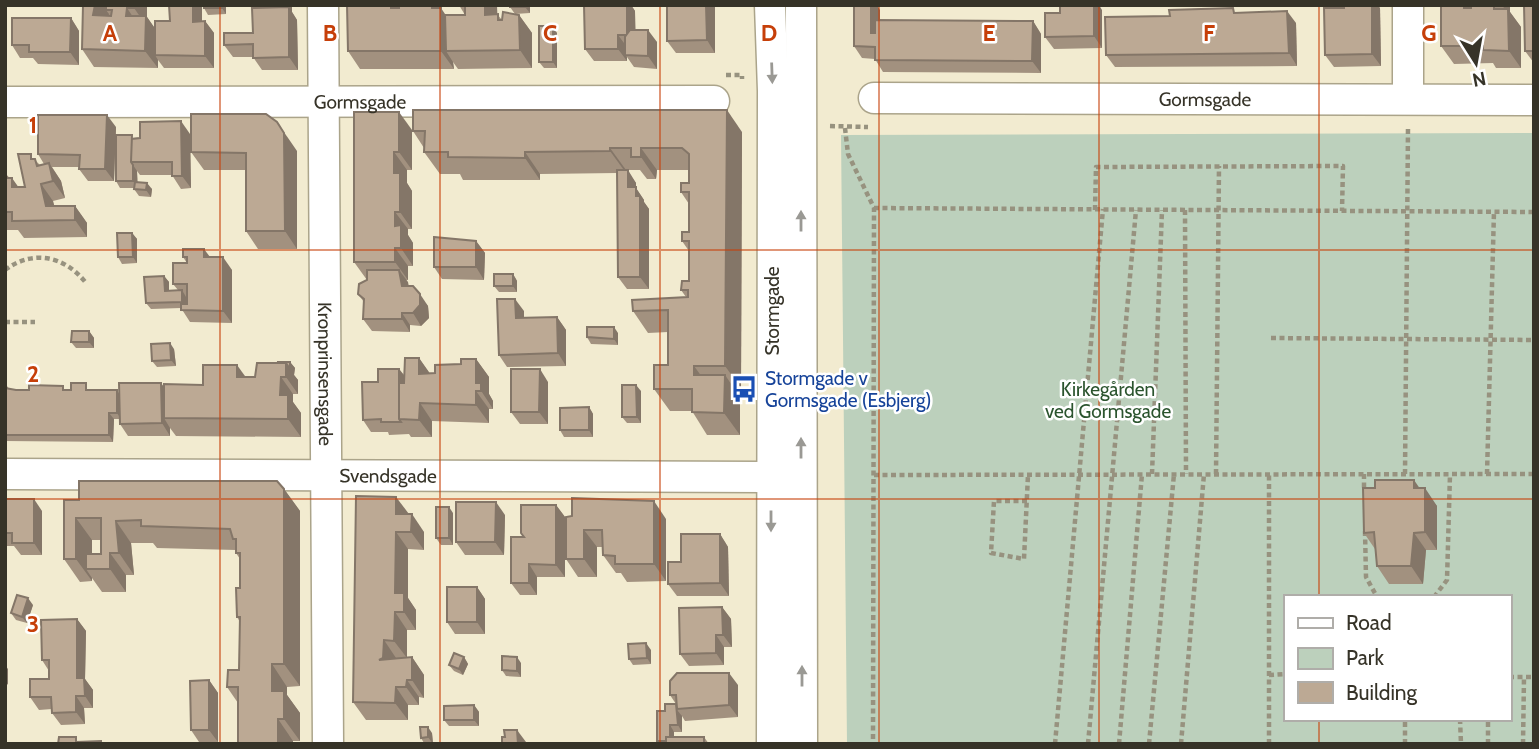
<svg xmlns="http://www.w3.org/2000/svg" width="1539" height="749" font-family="Cabin,sans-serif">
	<rect width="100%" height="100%" fill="#f2ebd0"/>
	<path fill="#bcd0bc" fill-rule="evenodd" d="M 1534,133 L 1534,744 L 847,744 L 841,135 ZM 1285,597 L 1509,597 L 1509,719 L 1285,719 Z"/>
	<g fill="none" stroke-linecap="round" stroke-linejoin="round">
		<defs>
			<g id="minor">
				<path id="s1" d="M 323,5 L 328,744"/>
				<path d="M 770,5 L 773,91 L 772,744"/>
				<path d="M 801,5 L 802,744"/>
				<path id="s2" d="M 874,98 L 1534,100"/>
				<path d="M 1408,99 L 1408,5"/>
				<path id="s3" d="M 5,102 L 714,101"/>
				<path id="s4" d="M 5,474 L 770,477"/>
			</g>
		</defs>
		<use href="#minor" stroke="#aba48a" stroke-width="33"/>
		<g stroke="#97927f" stroke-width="4.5" stroke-dasharray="5 3.5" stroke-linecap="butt">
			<path d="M 726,75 L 742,75 L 742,79"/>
			<path d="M 830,126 L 868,127"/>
			<path d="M 845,128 L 848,154 L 874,208 L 873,744"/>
			<path d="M 874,208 L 1534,212"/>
			<path d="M 1095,210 L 1096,167 L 1343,166 L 1342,211"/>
			<path d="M 1185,210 L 1186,474"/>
			<path d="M 5,270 C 33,249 65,256 86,283"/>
			<path d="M 5,322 L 35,322"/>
			<path d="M 1271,338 L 1534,340"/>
			<path d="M 1152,474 L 1162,210"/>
			<path d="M 1216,474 L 1219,166"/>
			<path d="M 1364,474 L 1364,491"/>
			<path d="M 1405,474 L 1408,128"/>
			<path d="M 1487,474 L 1494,211"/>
			<path d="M 874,475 L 1534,474"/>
			<path d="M 1027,501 L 994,501 L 991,553 L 1024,559 L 1028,475"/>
			<path d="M 1365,531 L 1366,577 L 1377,597"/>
			<path d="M 1434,597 L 1447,580 L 1450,474"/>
			<path d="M 1269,675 L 1285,674"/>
			<path d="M 1509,677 L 1534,677"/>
			<path d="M 1460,719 L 1461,744"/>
			<path d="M 1055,744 L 1103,209"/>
			<path d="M 1088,744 L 1136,210"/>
			<path d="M 1119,744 L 1142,474"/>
			<path d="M 1149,744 L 1174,474"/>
			<path d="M 1181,744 L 1204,474"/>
			<path d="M 1269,744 L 1269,474"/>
			<path d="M 1405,744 L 1405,719"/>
			<path d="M 1488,744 L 1488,719"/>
			<path d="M 1523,744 L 1524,677"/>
		</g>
		<use href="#minor" stroke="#fff" stroke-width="30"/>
	</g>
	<g fill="#a2917f" fill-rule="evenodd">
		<path d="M 83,5 L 147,5 L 147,17 L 155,29 L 205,21 L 214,33 L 214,68 L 164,68 L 158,60 L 158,68 L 94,67 L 82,49 Z"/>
		<path d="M 204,5 L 226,5 L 226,14 L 208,15 L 204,8 Z"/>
		<path d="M 253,5 L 292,5 L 292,12 L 297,20 L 298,70 L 262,70 L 253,57 L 233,57 L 224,45 L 253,33 L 255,8 Z"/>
		<path d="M 347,5 L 434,5 L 436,8 L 445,15 L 465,15 L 459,5 L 497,5 L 497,14 L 502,20 L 519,15 L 532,33 L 532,68 L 458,69 L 453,62 L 454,69 L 360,69 L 348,51 Z"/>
		<path d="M 530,5 L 530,13 L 515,14 L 510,7 Z"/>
		<path d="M 584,5 L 631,5 L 635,11 L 635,30 L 657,42 L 657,69 L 634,67 L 627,57 L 627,61 L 594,61 L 585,49 Z"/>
		<path d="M 667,5 L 715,5 L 715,53 L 676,53 L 667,41 Z"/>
		<path d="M 1441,5 L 1534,5 L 1534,63 L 1525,51 L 1524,7 L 1510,7 L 1510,12 L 1521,27 L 1521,68 L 1496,68 L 1493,63 L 1454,64 L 1441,46 Z"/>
		<path d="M 1344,8 L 1380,8 L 1381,66 L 1334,67 L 1325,55 Z"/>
		<path d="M 880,10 L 880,20 L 1033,21 L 1041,34 L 1041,73 L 883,72 L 875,59 L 862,58 L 854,46 Z"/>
		<path d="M 1102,10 L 1102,48 L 1054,49 L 1045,37 Z"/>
		<path d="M 1237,12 L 1296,23 L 1297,66 L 1115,67 L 1106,55 L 1170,16 Z"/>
		<path d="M 71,18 L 79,31 L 79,65 L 38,64 L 33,58 L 20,58 L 12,45 Z"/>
		<path d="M 557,33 L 557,68 L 544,68 L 539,62 Z"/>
		<path d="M 354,112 L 412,130 L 412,170 L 407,170 L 407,183 L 412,191 L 412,229 L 408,229 L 408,235 L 413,243 L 413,266 L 408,266 L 408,280 L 406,280 L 408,286 L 428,306 L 429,318 L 421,326 L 410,325 L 410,332 L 372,331 L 363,319 L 364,302 L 358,294 L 367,280 L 354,262 Z"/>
		<path d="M 116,127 L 114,181 L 88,181 L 79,169 L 79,167 L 52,167 L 61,181 L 65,198 L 53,201 L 54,206 L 75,206 L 87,223 L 87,237 L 24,238 L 18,230 L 5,230 L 5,173 L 18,187 L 25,187 L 34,159 L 40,165 L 44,164 L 38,154 Z"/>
		<path d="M 413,131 L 742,132 L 741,388 L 734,388 L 740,397 L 740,435 L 707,435 L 692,411 L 670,411 L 654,389 L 668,365 L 668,332 L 648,333 L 633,311 L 686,297 L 681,290 L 689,281 L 689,251 L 682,241 L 689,232 L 689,204 L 681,192 L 689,183 L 689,170 L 657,170 L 656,179 L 647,179 L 640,170 L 626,170 L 636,183 L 636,188 L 644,200 L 644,202 L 649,209 L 649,289 L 627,289 L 618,277 L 617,173 L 540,174 L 540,180 L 463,180 L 460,174 L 440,174 L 424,152 L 424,148 Z"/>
		<path d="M 190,134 L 191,188 L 181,189 L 172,175 L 140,175 L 137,171 L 137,182 L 152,189 L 151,197 L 139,196 L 134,189 L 135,188 L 120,188 L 116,181 L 134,138 Z"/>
		<path d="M 297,151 L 297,249 L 258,249 L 246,231 L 246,170 L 204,170 L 191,152 Z"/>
		<path d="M 132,233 L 137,239 L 137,263 L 122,264 L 118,257 Z"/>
		<path d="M 476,241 L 485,253 L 484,280 L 442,279 L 434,267 Z"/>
		<path d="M 183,257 L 210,257 L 232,270 L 232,323 L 190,322 L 181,308 L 151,309 L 146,303 L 164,276 L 169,282 L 169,291 L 178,290 L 173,284 L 187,263 Z"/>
		<path d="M 513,274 L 517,281 L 517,292 L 499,292 L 494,286 Z"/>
		<path d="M 524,311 L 524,318 L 557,317 L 566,330 L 566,366 L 507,367 L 499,355 Z"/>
		<path d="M 89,331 L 94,338 L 94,348 L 76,348 L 71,342 Z"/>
		<path d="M 618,333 L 618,345 L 591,344 L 587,337 Z"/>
		<path d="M 174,349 L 176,366 L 157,367 L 152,361 Z"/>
		<path d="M 419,358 L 430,374 L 435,373 L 476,359 L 489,377 L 489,394 L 493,401 L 493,409 L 489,409 L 489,423 L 432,421 L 432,437 L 411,437 L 409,434 L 389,435 L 388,432 L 371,432 L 363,420 L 378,382 L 399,369 L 405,376 Z"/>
		<path d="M 290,362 L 295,368 L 294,375 L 298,380 L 298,394 L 293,394 L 293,402 L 301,413 L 301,437 L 176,436 L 170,428 L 170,436 L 128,436 L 120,424 L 120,419 L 114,419 L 113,442 L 5,441 L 5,383 L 9,389 L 16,390 L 117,390 L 119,394 L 164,386 L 203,385 L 246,377 L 255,377 Z"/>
		<path d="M 548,382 L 548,424 L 520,424 L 511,412 Z"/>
		<path d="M 641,391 L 641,423 L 627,423 L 622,417 Z"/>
		<path d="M 589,407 L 593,414 L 593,437 L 564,437 L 560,430 Z"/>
		<path d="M 1420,488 L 1437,506 L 1437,550 L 1426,550 L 1423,584 L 1389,584 L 1377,566 L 1375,549 L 1364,533 Z"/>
		<path d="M 284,489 L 300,511 L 300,686 L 287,687 L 287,695 L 300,713 L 300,741 L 293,741 L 293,744 L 238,744 L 238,703 L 227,687 L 239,670 L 240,622 L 237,617 L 240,588 L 240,559 L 236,553 L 236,550 L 157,548 L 153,543 L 131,543 L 134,575 L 126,575 L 126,592 L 102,592 L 92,578 L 92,581 L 80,582 L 64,559 L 79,500 ZM 92,540 L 101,540 L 101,554 L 92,554 Z"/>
		<path d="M 356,496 L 424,532 L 424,550 L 408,549 L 408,598 L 416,610 L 416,630 L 407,630 L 407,658 L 412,657 L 424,675 L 424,698 L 419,697 L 419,705 L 408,705 L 408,720 L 366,720 L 353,702 Z"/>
		<path d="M 5,499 L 42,511 L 42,555 L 21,555 L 14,546 L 5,546 Z"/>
		<path d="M 556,505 L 565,517 L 565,577 L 537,577 L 537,595 L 520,595 L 511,583 L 523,537 L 521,533 Z"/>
		<path d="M 453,513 L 453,545 L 441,545 L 436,538 Z"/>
		<path d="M 505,515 L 504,555 L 465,555 L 456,542 Z"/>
		<path d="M 566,517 L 666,519 L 666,581 L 627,582 L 621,573 L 616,573 L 603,555 L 603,547 L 597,547 L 597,577 L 578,577 L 566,559 Z"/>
		<path d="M 720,534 L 728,547 L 729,596 L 677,596 L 668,584 L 681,562 Z"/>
		<path d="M 477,587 L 485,599 L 485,634 L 455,634 L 447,622 Z"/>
		<path d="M 33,605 L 27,623 L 16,620 L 11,613 Z"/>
		<path d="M 722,607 L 731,619 L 732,647 L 724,647 L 724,665 L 689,666 L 680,654 Z"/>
		<path d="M 77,619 L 86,631 L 85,679 L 93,690 L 93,708 L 84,708 L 85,724 L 61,725 L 52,713 L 52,709 L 39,710 L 30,697 L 49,679 L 49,671 L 42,660 Z"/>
		<path d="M 651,650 L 651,664 L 633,665 L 629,659 Z"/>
		<path d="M 464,657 L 468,664 L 463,675 L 454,671 L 449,665 Z"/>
		<path d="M 521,663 L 521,677 L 506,676 L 502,670 Z"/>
		<path d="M 209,680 L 218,693 L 218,742 L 199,742 L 191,730 Z"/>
		<path d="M 738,685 L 738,717 L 685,721 L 682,716 L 682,732 L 674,732 L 674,737 L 704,737 L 709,744 L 659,744 L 657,741 L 665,711 L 676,704 L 670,695 Z"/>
		<path d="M 474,705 L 479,712 L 479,726 L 449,726 L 444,720 Z"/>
		<path d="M 432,733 L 433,744 L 417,744 L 424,743 L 421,738 Z"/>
	</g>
	<g fill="#847668">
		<path d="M 95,5 L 110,5 L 106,10 L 109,14 L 105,33 L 93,15 Z"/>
		<path d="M 134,5 L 147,5 L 147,17 L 159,34 L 155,55 L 158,60 L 158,68 L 145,51 L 146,25 L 134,8 Z"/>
		<path d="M 193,5 L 202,5 L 202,34 L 193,22 Z"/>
		<path d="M 222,5 L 226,5 L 226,14 L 222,8 Z"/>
		<path d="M 284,5 L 292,5 L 292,12 L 297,20 L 298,70 L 289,57 L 289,11 Z"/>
		<path d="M 391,5 L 401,5 L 403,26 L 391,8 Z"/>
		<path d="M 432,5 L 434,5 L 441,15 L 441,8 L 453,26 L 446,51 L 453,62 L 454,69 L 441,51 Z"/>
		<path d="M 485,5 L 497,5 L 498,32 L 485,15 Z"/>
		<path d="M 525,5 L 530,5 L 530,13 L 525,7 Z"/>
		<path d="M 627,5 L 631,5 L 635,11 L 636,47 L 627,34 Z"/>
		<path d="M 706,5 L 715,5 L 715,53 L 707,40 Z"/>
		<path d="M 871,5 L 877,5 L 880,10 L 880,46 L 871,33 Z"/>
		<path d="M 1094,5 L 1099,5 L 1102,10 L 1102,48 L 1094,36 Z"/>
		<path d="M 1372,5 L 1378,5 L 1380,8 L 1381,66 L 1372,54 Z"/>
		<path d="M 1502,5 L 1509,5 L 1510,7 L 1510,12 L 1521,27 L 1521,68 L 1509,51 L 1508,14 Z"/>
		<path d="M 127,8 L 139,26 L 126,16 Z"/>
		<path d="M 1287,11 L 1296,23 L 1297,66 L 1289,53 Z"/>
		<path d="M 519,15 L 532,33 L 532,68 L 520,50 Z"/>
		<path d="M 71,18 L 79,31 L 79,65 L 70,52 Z"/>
		<path d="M 205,21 L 214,33 L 214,68 L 205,56 Z"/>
		<path d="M 1033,21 L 1041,34 L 1041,73 L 1032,61 Z"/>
		<path d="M 553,26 L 557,33 L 557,68 L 553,62 Z"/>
		<path d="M 648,30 L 657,42 L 657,69 L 648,56 Z"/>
		<path d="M 618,35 L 627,47 L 625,55 L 627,57 L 627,61 L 618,49 Z"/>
		<path d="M 727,110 L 742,132 L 741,388 L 725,366 Z"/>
		<path d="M 399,112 L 412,130 L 412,170 L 399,152 Z"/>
		<path d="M 107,115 L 116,127 L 114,181 L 105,169 Z"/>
		<path d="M 181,121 L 190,134 L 191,188 L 182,176 Z"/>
		<path d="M 277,122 L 297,151 L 297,249 L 285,231 Z"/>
		<path d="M 610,148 L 626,170 L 626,173 L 610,151 Z"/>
		<path d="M 641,148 L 657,170 L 656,179 L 641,157 Z"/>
		<path d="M 394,152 L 407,170 L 407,183 L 412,191 L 412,229 L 400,212 L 394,173 Z"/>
		<path d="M 525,152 L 540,174 L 540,180 L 525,158 Z"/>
		<path d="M 49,163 L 61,181 L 65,198 L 53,181 Z"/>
		<path d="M 133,165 L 137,171 L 138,188 L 133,181 Z"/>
		<path d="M 628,170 L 636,183 L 636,188 L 644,200 L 644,202 L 649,209 L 649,289 L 640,277 L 628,187 Z"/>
		<path d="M 5,173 L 12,183 L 12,178 L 24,195 L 5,182 Z"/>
		<path d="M 147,183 L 152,189 L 151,197 L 146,190 Z"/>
		<path d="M 41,184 L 53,201 L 58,220 L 46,206 Z"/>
		<path d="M 75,206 L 87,223 L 87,237 L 75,220 Z"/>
		<path d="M 395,212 L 408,229 L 408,235 L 413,243 L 413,266 L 401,248 L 395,226 Z"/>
		<path d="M 132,233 L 137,239 L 137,263 L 133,257 Z"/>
		<path d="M 476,241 L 485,253 L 484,280 L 476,267 Z"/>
		<path d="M 395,248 L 408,266 L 408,280 L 395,262 Z"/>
		<path d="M 204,249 L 213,261 L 204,257 Z"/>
		<path d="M 223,257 L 232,270 L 232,323 L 223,311 Z"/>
		<path d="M 399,270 L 408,282 L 411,298 L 402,286 Z"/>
		<path d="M 513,274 L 517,281 L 517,292 L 513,286 Z"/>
		<path d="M 164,276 L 169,282 L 169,297 L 165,291 Z"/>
		<path d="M 182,290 L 186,297 L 187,308 L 182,302 Z"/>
		<path d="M 420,294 L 428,306 L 429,318 L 421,326 L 413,313 Z"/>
		<path d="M 515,299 L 524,311 L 524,331 L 516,318 Z"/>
		<path d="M 402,313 L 410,325 L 410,332 L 402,319 Z"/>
		<path d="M 557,317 L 566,330 L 566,366 L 558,353 Z"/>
		<path d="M 614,327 L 618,333 L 618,345 L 614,339 Z"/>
		<path d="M 89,331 L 94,338 L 94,348 L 89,342 Z"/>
		<path d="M 170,343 L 174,349 L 176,366 L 171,360 Z"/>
		<path d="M 419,358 L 431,375 L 419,374 Z"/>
		<path d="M 476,359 L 489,377 L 489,394 L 493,401 L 493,409 L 476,383 Z"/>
		<path d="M 290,362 L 295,368 L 294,375 L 298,380 L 298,394 L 286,377 L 286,363 Z"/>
		<path d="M 237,365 L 250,383 L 237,377 Z"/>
		<path d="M 694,366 L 710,388 L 694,375 Z"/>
		<path d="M 399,369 L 408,381 L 401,419 Z"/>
		<path d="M 540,369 L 548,382 L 548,424 L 539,412 Z"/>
		<path d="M 725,375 L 740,397 L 740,435 L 724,413 Z"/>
		<path d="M 281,377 L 293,394 L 293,402 L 301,413 L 301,437 L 288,419 L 280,395 Z"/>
		<path d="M 161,383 L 170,395 L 164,418 L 170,428 L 170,436 L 162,423 Z"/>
		<path d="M 636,385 L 641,391 L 641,423 L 637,417 Z"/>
		<path d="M 117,390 L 121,397 L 121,419 L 117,413 Z"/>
		<path d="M 476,391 L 489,409 L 489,423 L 476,405 Z"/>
		<path d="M 420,403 L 432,421 L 432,437 L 419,420 Z"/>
		<path d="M 589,407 L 593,414 L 593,437 L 589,430 Z"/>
		<path d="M 109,413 L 114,419 L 113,442 L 109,435 Z"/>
		<path d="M 1414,480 L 1425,496 L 1425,488 L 1437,506 L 1437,550 L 1425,532 L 1414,488 Z"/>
		<path d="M 284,489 L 300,511 L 300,686 L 284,664 Z"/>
		<path d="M 396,497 L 409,514 L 396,514 Z"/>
		<path d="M 34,499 L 42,511 L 42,555 L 34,543 Z"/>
		<path d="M 654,501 L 666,519 L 666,581 L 654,564 Z"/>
		<path d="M 496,502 L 505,515 L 504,555 L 495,542 Z"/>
		<path d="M 556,505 L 565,517 L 565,577 L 556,565 Z"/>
		<path d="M 449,507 L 453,513 L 453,545 L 449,538 Z"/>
		<path d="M 412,514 L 424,532 L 424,550 L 411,532 Z"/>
		<path d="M 76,518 L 92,540 L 92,569 L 86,569 L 92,578 L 92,581 L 76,559 Z"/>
		<path d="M 116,521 L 131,543 L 134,575 L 119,553 Z"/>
		<path d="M 584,530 L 597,547 L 597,577 L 584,559 Z"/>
		<path d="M 396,532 L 408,549 L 408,598 L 416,610 L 416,630 L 404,612 L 395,593 Z"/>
		<path d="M 1414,533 L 1426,550 L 1423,584 L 1411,566 Z"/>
		<path d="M 720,534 L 728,547 L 729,596 L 720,583 Z"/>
		<path d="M 110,553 L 126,575 L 126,592 L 110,569 Z"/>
		<path d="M 529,564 L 537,577 L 537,595 L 529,583 Z"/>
		<path d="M 477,587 L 485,599 L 485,634 L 477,622 Z"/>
		<path d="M 28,598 L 33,605 L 27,623 L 22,617 Z"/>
		<path d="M 722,607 L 731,619 L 732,647 L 723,635 Z"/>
		<path d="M 395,612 L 407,630 L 407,658 L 394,641 Z"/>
		<path d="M 77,619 L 86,631 L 85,679 L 93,690 L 93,708 L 85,696 L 77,678 Z"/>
		<path d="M 716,635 L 724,647 L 724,665 L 716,653 Z"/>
		<path d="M 384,640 L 396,658 L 396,675 L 383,658 Z"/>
		<path d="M 646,643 L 651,650 L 651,664 L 647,658 Z"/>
		<path d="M 412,657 L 424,675 L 424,698 L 412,680 Z"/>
		<path d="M 464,657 L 468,664 L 463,675 L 459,669 Z"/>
		<path d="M 517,657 L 521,663 L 521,677 L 517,671 Z"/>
		<path d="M 272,664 L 287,687 L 287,695 L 300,713 L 300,741 L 284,719 L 272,691 Z"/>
		<path d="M 5,665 L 8,669 L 8,685 L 5,681 Z"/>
		<path d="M 729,673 L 738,685 L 738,717 L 729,705 Z"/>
		<path d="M 209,680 L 218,693 L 218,742 L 209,730 Z"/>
		<path d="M 407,680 L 419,697 L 419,705 L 406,687 Z"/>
		<path d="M 396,687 L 408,705 L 408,720 L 395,703 Z"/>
		<path d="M 76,696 L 84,708 L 85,724 L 76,712 Z"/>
		<path d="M 474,705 L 479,712 L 479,726 L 474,720 Z"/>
		<path d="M 677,710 L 682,716 L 682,732 L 678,725 Z"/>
		<path d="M 278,719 L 293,741 L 293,744 L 278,744 Z"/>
		<path d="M 670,725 L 674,732 L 674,744 L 670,741 Z"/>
		<path d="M 428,727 L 432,733 L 433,744 L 428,737 Z"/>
		<path d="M 517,730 L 526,742 L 526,744 L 518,744 Z"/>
	</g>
	<g fill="#bca994" stroke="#847668" stroke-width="2">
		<path d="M 83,5 L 95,5 L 93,15 L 111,16 L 112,10 L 106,10 L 106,5 L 134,5 L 134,8 L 127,8 L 126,16 L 146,16 L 145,51 L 82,49 Z"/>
		<path d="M 169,5 L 193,5 L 193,22 L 205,21 L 205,56 L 155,55 L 155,21 L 170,21 Z"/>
		<rect x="204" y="5" width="18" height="3"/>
		<path d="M 347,5 L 391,5 L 391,8 L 399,8 L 399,5 L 432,5 L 432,8 L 441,8 L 441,51 L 348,51 Z"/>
		<path d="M 459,5 L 485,5 L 485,15 L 498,14 L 498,20 L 502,20 L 503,12 L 519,15 L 520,50 L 446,51 L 445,15 L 465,15 L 465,6 Z"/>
		<rect x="510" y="5" width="15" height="2"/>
		<path d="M 584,5 L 627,5 L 627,34 L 630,30 L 648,30 L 648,56 L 625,55 L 625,35 L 618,35 L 618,49 L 585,49 Z"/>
		<path d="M 667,5 L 706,5 L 707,40 L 667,41 Z"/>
		<path d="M 854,5 L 871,5 L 871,33 L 875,33 L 875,20 L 1033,21 L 1032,61 L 875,60 L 875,47 L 854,46 Z"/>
		<path d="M 1060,5 L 1094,5 L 1094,36 L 1045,37 L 1045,13 L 1060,13 Z"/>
		<path d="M 1344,5 L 1372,5 L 1372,54 L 1325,55 L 1324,8 L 1344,8 Z"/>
		<path d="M 1441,5 L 1464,5 L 1464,8 L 1471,8 L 1471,5 L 1494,5 L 1494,9 L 1508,9 L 1509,51 L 1483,50 L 1483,46 L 1441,46 Z"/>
		<path d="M 1524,5 L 1534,5 L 1534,51 L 1525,51 Z"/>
		<path d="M 289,7 L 289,57 L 253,58 L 253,44 L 224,45 L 224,33 L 253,33 L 252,8 Z"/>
		<path d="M 1233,8 L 1234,13 L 1287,11 L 1289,53 L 1106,55 L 1105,17 L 1170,16 L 1169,10 Z"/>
		<path d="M 12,18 L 71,18 L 70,52 L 29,52 L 29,45 L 12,45 Z"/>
		<rect x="539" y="26" width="14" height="36"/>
		<path d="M 413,110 L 727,110 L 725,366 L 694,366 L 694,375 L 725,375 L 724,413 L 692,412 L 692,389 L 654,389 L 654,365 L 668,365 L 668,310 L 633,311 L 632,300 L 688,297 L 688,290 L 681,290 L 682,281 L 689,281 L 689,241 L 682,241 L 682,232 L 689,232 L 689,192 L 681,192 L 681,183 L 689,183 L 689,154 L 682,148 L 641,148 L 641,157 L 631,157 L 631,148 L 610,148 L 610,151 L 525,152 L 525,158 L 448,157 L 448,152 L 424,152 L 425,131 L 413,131 Z"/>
		<path d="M 354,112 L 399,112 L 399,152 L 394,152 L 394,173 L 400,173 L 400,212 L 395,212 L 395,226 L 401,225 L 401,248 L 395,248 L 395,262 L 354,262 Z"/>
		<path d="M 191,114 L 266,114 L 277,122 L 284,133 L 285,231 L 246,231 L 246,153 L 191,152 Z"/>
		<path d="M 38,115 L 107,115 L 105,169 L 79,169 L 80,155 L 38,154 Z"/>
		<path d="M 181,121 L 182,176 L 172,176 L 172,162 L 131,162 L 131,139 L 140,138 L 140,122 Z"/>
		<path d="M 116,135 L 132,135 L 131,162 L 133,165 L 133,181 L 116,181 Z"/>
		<path d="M 18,154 L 31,154 L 31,159 L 35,159 L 37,166 L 49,163 L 53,181 L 41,184 L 46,206 L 75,206 L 75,220 L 12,221 L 12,212 L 5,212 L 5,178 L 12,178 L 12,187 L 25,187 Z"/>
		<path d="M 617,170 L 628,170 L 628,187 L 636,187 L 636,196 L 640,196 L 640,277 L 618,277 Z"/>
		<path d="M 135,182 L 147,183 L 146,190 L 134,189 Z"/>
		<path d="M 117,233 L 132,233 L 133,257 L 118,257 Z"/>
		<path d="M 434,237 L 476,241 L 476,267 L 434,267 Z"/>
		<path d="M 183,249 L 204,249 L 204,257 L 223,257 L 223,311 L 181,310 L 181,304 L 187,304 L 187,284 L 173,284 L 173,263 L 187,263 L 187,257 L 183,257 Z"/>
		<path d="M 367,270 L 399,270 L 402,286 L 413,286 L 420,294 L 420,305 L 413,313 L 402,313 L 402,319 L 363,319 L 364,299 L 358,294 L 359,284 L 367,280 Z"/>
		<rect x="494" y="274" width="19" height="12"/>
		<path d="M 164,276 L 165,291 L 182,290 L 182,302 L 146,303 L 144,277 Z"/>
		<path d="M 497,299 L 515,299 L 516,318 L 557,317 L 558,353 L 499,355 Z"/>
		<path d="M 587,327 L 614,327 L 614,339 L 587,337 Z"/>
		<path d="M 72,331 L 89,331 L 89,342 L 71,342 Z"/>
		<path d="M 170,343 L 171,360 L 152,361 L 151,344 Z"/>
		<path d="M 405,358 L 419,358 L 419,374 L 435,373 L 435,365 L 461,364 L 461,359 L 476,359 L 476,383 L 481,383 L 481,391 L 476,391 L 476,405 L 420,403 L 419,420 L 399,419 L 398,383 L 404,383 Z"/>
		<path d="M 277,362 L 290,362 L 290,369 L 286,363 Z"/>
		<path d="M 257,363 L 286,363 L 286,377 L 281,377 L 280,395 L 288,395 L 288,419 L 164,418 L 164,384 L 203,385 L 203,365 L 237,365 L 237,377 L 255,377 Z"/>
		<path d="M 378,369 L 399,369 L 399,419 L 401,422 L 381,422 L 381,419 L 363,420 L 362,382 L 378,382 Z"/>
		<path d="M 511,369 L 540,369 L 539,412 L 511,412 Z"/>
		<path d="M 71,383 L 86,383 L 86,390 L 117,390 L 117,413 L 109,413 L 109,435 L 5,435 L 5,388 L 16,390 L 29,390 L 29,385 L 63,386 L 63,390 L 71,390 Z"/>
		<path d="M 119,383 L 161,383 L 162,423 L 120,424 Z"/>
		<path d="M 622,385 L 636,385 L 637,417 L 622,417 Z"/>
		<path d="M 589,407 L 589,430 L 560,430 L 560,408 Z"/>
		<path d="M 1375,480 L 1414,480 L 1414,488 L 1425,488 L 1425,532 L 1414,533 L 1411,566 L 1377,566 L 1374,532 L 1364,533 L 1363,488 L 1375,488 Z"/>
		<path d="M 79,481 L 277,481 L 284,489 L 284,664 L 272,664 L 272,691 L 284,691 L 284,719 L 278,719 L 278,744 L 238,744 L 238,687 L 227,687 L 228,670 L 239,670 L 240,617 L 237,617 L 236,588 L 240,588 L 240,553 L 236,553 L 236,539 L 233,539 L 230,529 L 141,526 L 141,520 L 116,521 L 119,553 L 110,553 L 110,569 L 86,569 L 86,554 L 101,554 L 101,518 L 76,518 L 76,559 L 64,559 L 64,500 L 79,500 Z"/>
		<path d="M 356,496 L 396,497 L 396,514 L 412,514 L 411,532 L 396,532 L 395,593 L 404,593 L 404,612 L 395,612 L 394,641 L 384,640 L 383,658 L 379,660 L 412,657 L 412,680 L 407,680 L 406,687 L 396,687 L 395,703 L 353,702 Z"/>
		<path d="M 572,498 L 654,501 L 654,564 L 615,564 L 615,556 L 603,555 L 602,530 L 584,530 L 584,559 L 566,559 L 566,517 L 572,516 Z"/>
		<path d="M 5,499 L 34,499 L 34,543 L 12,543 L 12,533 L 5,533 Z"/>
		<path d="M 456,502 L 496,502 L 495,542 L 456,542 Z"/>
		<path d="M 521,505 L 556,505 L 556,565 L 529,564 L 529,583 L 511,583 L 511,537 L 524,537 L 521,533 Z"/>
		<rect x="436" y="507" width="13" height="31"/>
		<path d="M 681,534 L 720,534 L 720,583 L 668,584 L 668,562 L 681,562 Z"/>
		<rect x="447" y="587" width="30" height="35"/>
		<path d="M 17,595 L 28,598 L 22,617 L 11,613 Z"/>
		<path d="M 722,607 L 723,635 L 716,635 L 716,653 L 680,654 L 679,608 Z"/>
		<path d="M 77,619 L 77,678 L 84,678 L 85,696 L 76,696 L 76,712 L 52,713 L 51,697 L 30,697 L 30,679 L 49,679 L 49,660 L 42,660 L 41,620 Z"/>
		<path d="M 646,643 L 647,658 L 629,659 L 628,644 Z"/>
		<path d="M 454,653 L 464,657 L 459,669 L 449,665 Z"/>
		<path d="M 502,656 L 517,657 L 517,671 L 502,670 Z"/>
		<path d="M 677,673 L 729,673 L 729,705 L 677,709 L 676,695 L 670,695 L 670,681 Z"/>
		<path d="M 209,680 L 209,730 L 191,730 L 190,681 Z"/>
		<path d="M 665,704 L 676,704 L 678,725 L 670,725 L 670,737 L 666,737 L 666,741 L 657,741 L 657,711 L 665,711 Z"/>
		<path d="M 474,705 L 474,720 L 444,720 L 444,706 Z"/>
		<path d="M 420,727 L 428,727 L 428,737 L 421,738 Z"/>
		<path d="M 504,730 L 517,730 L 518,744 L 502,744 L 502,737 L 505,737 Z"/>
		<path d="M 59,737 L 76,737 L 76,742 L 101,741 L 101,744 L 58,744 Z"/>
		<rect x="666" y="737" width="38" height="7"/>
	</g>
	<defs><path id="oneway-solid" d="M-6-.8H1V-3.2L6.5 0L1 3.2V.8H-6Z" transform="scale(1.75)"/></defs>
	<g fill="#9a9994">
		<use href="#oneway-solid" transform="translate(772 73) rotate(88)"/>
		<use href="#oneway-solid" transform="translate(801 221) rotate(-90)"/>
		<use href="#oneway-solid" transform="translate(801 448) rotate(-90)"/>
		<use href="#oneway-solid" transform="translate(771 521) rotate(90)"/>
		<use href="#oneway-solid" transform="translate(802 676) rotate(-90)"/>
	</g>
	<path fill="none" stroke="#c63f09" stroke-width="2" stroke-opacity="0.55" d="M 220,5 L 220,744M 440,5 L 440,744M 660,5 L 660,744M 879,5 L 879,744M 1099,5 L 1099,744M 1319,5 L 1319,597M 5,250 L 1534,250M 5,499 L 1534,499M 1319,719 L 1319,744"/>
	<defs>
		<symbol id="bus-bare" viewBox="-9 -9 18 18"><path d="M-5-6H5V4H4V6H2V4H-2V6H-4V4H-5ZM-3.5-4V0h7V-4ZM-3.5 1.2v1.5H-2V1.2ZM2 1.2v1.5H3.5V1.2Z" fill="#1a4fb4" stroke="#fff" stroke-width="2.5" paint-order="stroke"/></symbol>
	</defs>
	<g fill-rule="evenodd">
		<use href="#bus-bare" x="725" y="370" width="38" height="38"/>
	</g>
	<g text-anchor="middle" stroke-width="5" stroke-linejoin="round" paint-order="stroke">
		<g font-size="19" fill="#363328" stroke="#fff">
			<text dy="7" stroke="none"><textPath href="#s2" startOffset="331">Gormsgade</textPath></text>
			<text dy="7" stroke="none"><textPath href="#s3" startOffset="355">Gormsgade</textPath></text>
			<text transform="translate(772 311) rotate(-90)" y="7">Stormgade</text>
			<text dy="7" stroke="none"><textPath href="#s1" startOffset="369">Kronprinsensgade</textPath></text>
			<text dy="7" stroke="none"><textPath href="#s4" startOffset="383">Svendsgade</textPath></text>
		</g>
		<g font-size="19" fill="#164399" stroke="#fff" text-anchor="start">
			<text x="765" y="385">Stormgade v<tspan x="765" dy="22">Gormsgade (Esbjerg)</tspan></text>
		</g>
		<g font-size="19" fill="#2b542e" stroke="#fff">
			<text x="1108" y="396">Kirkegården<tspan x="1108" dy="22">ved Gormsgade</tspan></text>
		</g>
	</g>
	<g font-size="23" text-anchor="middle" font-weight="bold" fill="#c63f09" stroke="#fff" stroke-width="5" stroke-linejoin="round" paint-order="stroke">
		<text x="110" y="41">A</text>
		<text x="330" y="41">B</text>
		<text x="550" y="41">C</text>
		<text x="769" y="41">D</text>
		<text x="989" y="41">E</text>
		<text x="1209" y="41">F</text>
		<text x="1429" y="41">G</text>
		<text x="33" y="133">1</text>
		<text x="33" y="382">2</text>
		<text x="33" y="632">3</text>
	</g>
	<rect width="1539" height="749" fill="none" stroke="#363328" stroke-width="14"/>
	<rect x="1284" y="595" width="228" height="126" fill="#ffffff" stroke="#afada9" stroke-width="2"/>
	<rect x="1298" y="618" width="35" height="10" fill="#ffffff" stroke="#afada9" stroke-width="2"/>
	<text x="1346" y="630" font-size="21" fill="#363328">Road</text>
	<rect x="1298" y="648" width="35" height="21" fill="#bcd0bc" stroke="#afada9" stroke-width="2"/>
	<text x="1346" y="665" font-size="21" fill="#363328">Park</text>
	<rect x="1298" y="682" width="35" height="21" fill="#bca994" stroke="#afada9" stroke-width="2"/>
	<text x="1346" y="700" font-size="21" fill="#363328">Building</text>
	<g transform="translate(1476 63) rotate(169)" stroke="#ffffff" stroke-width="5" paint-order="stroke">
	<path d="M0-5L12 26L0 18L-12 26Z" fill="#363328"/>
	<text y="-10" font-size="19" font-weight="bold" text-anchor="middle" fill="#363328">N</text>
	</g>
</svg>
